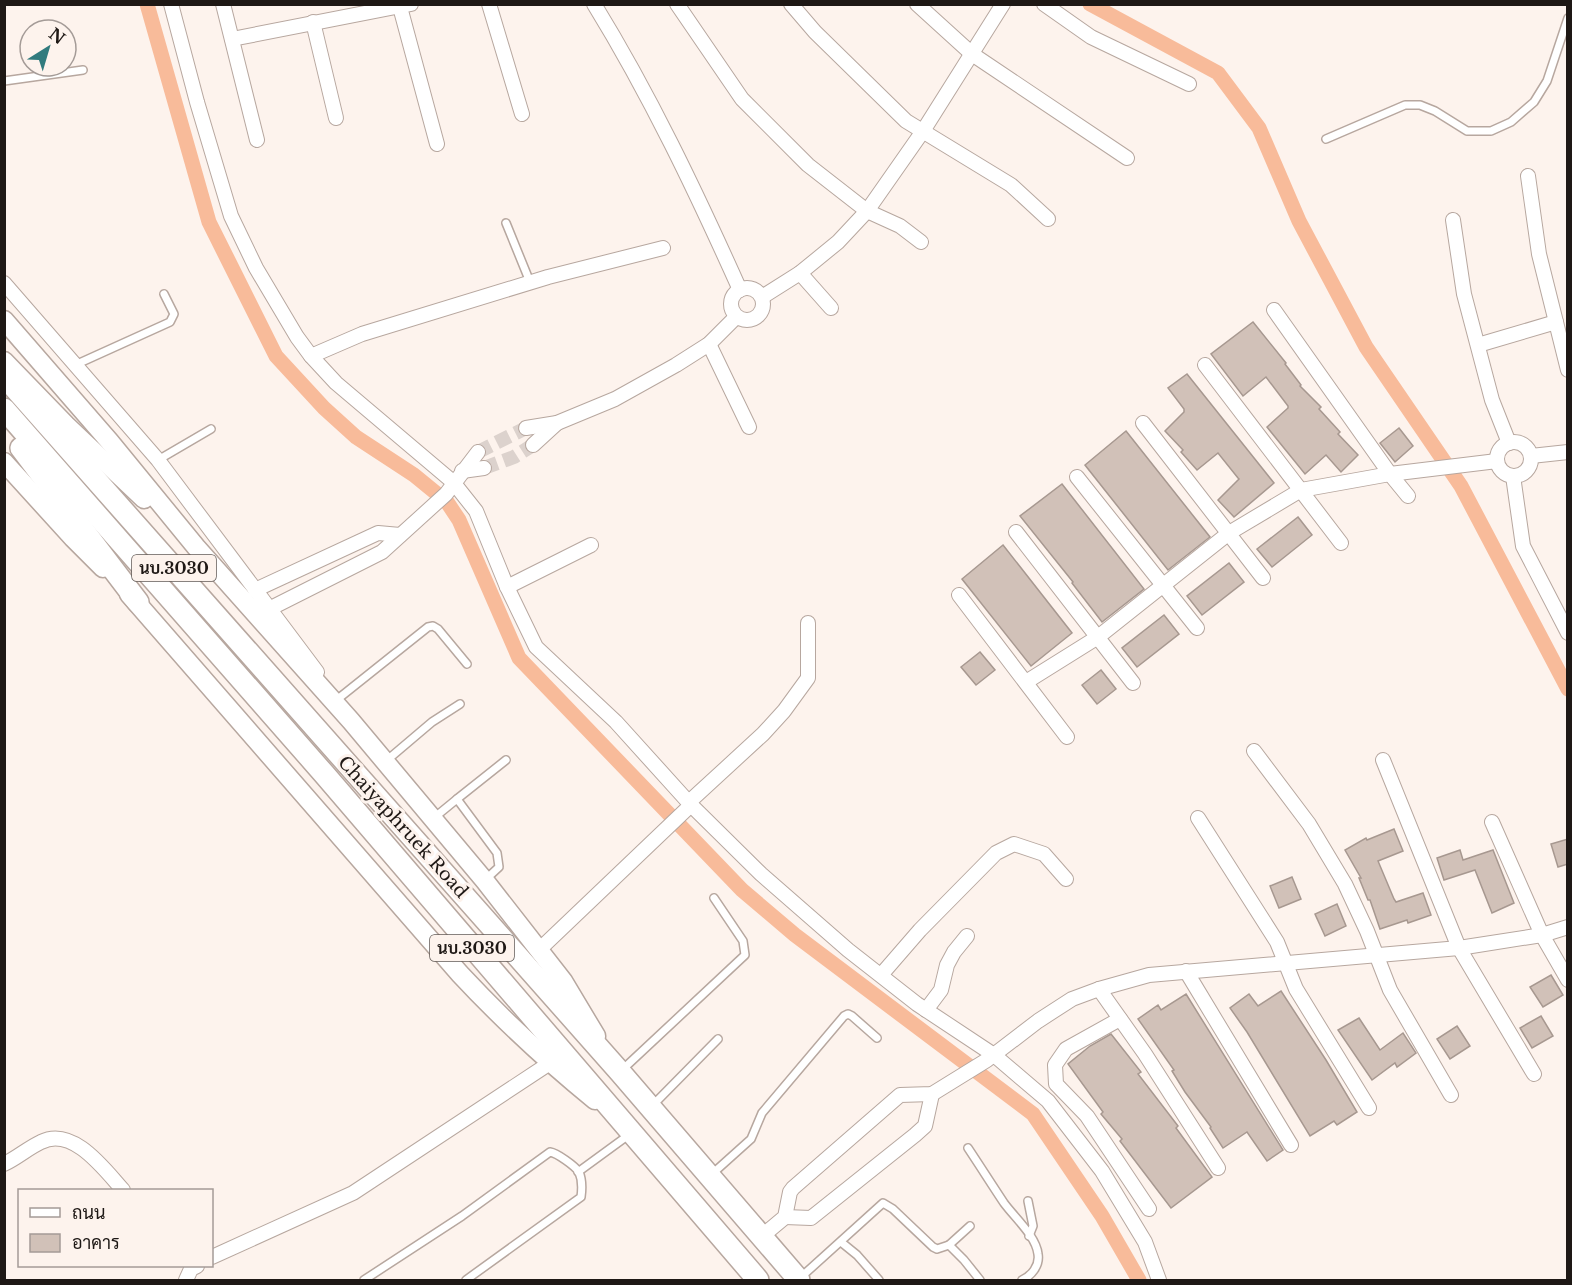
<svg xmlns="http://www.w3.org/2000/svg" width="1572" height="1285" font-family="'Libre Baskerville',Sarabun,serif">
	<rect width="100%" height="100%" fill="#fdf3ed"/>
	<g fill="none" stroke-linecap="round" stroke-linejoin="round">
		<g stroke="#f8bb9a" stroke-width="15">
			<path d="M 147,4 L 209,222 L 276,356 L 324,408 L 356,437 L 414,475 L 447,502 L 459,520 L 519,658 L 742,890 L 795,935 L 1033,1114 L 1102,1216 L 1139,1280"/>
			<path d="M 1090,4 L 1218,73 L 1259,128 L 1299,221 L 1366,347 L 1461,486 L 1568,689"/>
		</g>
	</g>
	<g fill="#d1c1b8" stroke="#a79890" stroke-width="1.5">
		<path d="M 1253,322 L 1286,363 L 1285,364 L 1301,385 L 1300,386 L 1321,407 L 1319,409 L 1340,432 L 1338,434 L 1358,455 L 1341,472 L 1326,455 L 1305,474 L 1267,427 L 1288,408 L 1288,406 L 1266,377 L 1243,396 L 1211,354 Z"/>
		<path d="M 1187,374 L 1274,483 L 1234,517 L 1218,500 L 1239,479 L 1238,478 L 1218,453 L 1197,470 L 1181,452 L 1183,450 L 1165,431 L 1184,412 L 1184,409 L 1168,388 Z"/>
		<path d="M 1399,428 L 1413,446 L 1395,462 L 1380,443 Z"/>
		<path d="M 1126,431 L 1210,537 L 1168,570 L 1085,465 Z"/>
		<path d="M 1062,484 L 1144,589 L 1102,622 L 1072,583 L 1073,582 L 1020,516 Z"/>
		<path d="M 1298,517 L 1312,535 L 1272,567 L 1257,549 Z"/>
		<path d="M 1003,545 L 1072,633 L 1031,666 L 962,579 Z"/>
		<path d="M 1229,563 L 1244,582 L 1202,615 L 1187,596 Z"/>
		<path d="M 1164,615 L 1179,634 L 1137,667 L 1122,648 Z"/>
		<path d="M 980,652 L 995,670 L 976,685 L 961,667 Z"/>
		<path d="M 1101,670 L 1116,689 L 1097,704 L 1082,685 Z"/>
		<path d="M 1394,829 L 1403,851 L 1378,861 L 1394,899 L 1396,902 L 1423,893 L 1431,915 L 1408,923 L 1407,920 L 1380,929 L 1370,900 L 1368,900 L 1359,878 L 1361,878 L 1345,850 L 1366,838 L 1367,840 Z"/>
		<path d="M 1568,839 L 1568,864 L 1558,867 L 1551,844 Z"/>
		<path d="M 1460,850 L 1463,860 L 1493,850 L 1514,903 L 1492,913 L 1475,870 L 1444,880 L 1437,858 Z"/>
		<path d="M 1292,877 L 1301,899 L 1279,908 L 1270,886 Z"/>
		<path d="M 1337,904 L 1346,926 L 1325,936 L 1315,914 Z"/>
		<path d="M 1551,975 L 1563,995 L 1543,1007 L 1530,987 Z"/>
		<path d="M 1281,991 L 1326,1060 L 1357,1112 L 1337,1125 L 1334,1121 L 1310,1136 L 1247,1032 L 1230,1008 L 1249,994 L 1258,1006 Z"/>
		<path d="M 1186,994 L 1283,1150 L 1267,1161 L 1247,1132 L 1223,1148 L 1210,1128 L 1211,1127 L 1185,1092 L 1172,1071 L 1174,1070 L 1138,1019 L 1158,1005 L 1161,1010 Z"/>
		<path d="M 1541,1016 L 1553,1036 L 1532,1048 L 1520,1028 Z"/>
		<path d="M 1359,1018 L 1380,1050 L 1403,1033 L 1416,1053 L 1397,1067 L 1395,1063 L 1372,1080 L 1338,1030 Z"/>
		<path d="M 1457,1026 L 1470,1046 L 1450,1059 L 1437,1039 Z"/>
		<path d="M 1111,1034 L 1141,1072 L 1138,1074 L 1178,1126 L 1176,1128 L 1212,1177 L 1171,1208 L 1120,1141 L 1122,1139 L 1101,1114 L 1103,1112 L 1068,1064 L 1090,1046 Z"/>
	</g>
	<g fill="none" stroke-linecap="round" stroke-linejoin="round">
		<g stroke="#dcd2cd" stroke-width="14" stroke-dasharray="14 7" stroke-linecap="butt">
			<path d="M 478,452 L 526,428"/>
			<path d="M 484,468 L 514,457 L 533,445"/>
		</g>
		<defs>
			<g id="service">
				<path d="M 4,81 L 83,70"/>
				<path d="M 1326,139 L 1405,105 L 1420,105 L 1435,111 L 1467,131 L 1491,131 L 1511,122 L 1534,102 L 1547,81 L 1568,18"/>
				<path d="M 506,223 L 530,282"/>
				<path d="M 75,365 L 170,322 L 174,314 L 164,294"/>
				<path d="M 158,460 L 211,429"/>
				<path d="M 334,702 L 428,627 L 433,626 L 438,629 L 467,664"/>
				<path d="M 386,761 L 432,722 L 460,704"/>
				<path d="M 457,799 L 506,760"/>
				<path d="M 435,817 L 457,799 L 497,853 L 499,867 L 485,880"/>
				<path d="M 622,1070 L 745,955 L 743,941 L 714,898"/>
				<path d="M 652,1106 L 718,1039"/>
				<path d="M 968,1148 C 980,1166 992,1185 1004,1203 C 1015,1218 1036,1236 1038,1254 C 1040,1266 1031,1276 1022,1280"/>
				<path d="M 578,1172 L 630,1134"/>
				<path d="M 712,1174 L 751,1139 L 762,1113 L 844,1016 L 848,1014 L 852,1016 L 877,1038"/>
				<path d="M 1028,1201 L 1033,1226 L 1029,1236"/>
				<path d="M 841,1242 L 857,1255 L 879,1280"/>
				<path d="M 949,1245 L 970,1226"/>
				<path d="M 800,1278 L 883,1203 L 893,1209 L 933,1247 L 937,1249 L 949,1245 L 964,1260 L 980,1280"/>
				<path d="M 364,1280 L 462,1216 L 550,1152 C 557,1153 575,1166 579,1172 C 582,1179 582,1190 581,1197 L 466,1280"/>
			</g>
			<g id="minor">
				<path d="M 171,4 L 197,102 L 231,216 L 256,268 L 297,337 L 311,356 L 336,383 L 453,482 L 476,511 L 507,587 L 536,647 L 616,722 L 691,805 L 761,874 L 848,950 L 917,1004 L 994,1055 L 1048,1101 L 1102,1171 L 1145,1242 L 1159,1280"/>
				<path d="M 223,4 L 257,140"/>
				<path d="M 489,4 L 522,114"/>
				<path d="M 594,4 C 650,95 696,192 740,290"/>
				<path d="M 677,4 L 742,99 L 808,165 L 867,211 L 900,226 L 921,242"/>
				<path d="M 791,4 L 815,32 L 906,121 L 1011,185 L 1048,219"/>
				<path d="M 917,4 L 972,54 L 1127,158"/>
				<path d="M 1044,4 L 1091,37 L 1189,84"/>
				<path d="M 400,7 L 437,144"/>
				<path d="M 313,22 L 336,118"/>
				<path d="M 232,39 L 411,4"/>
				<path d="M 1528,176 L 1539,254 L 1568,370"/>
				<path d="M 1453,220 L 1464,294 L 1492,400 L 1509,443"/>
				<path d="M 800,273 L 831,308"/>
				<path d="M 4,283 L 158,460 L 317,672"/>
				<circle cx="747" cy="304" r="16"/>
				<path d="M 762,297 L 800,273 L 838,242 L 867,211 L 923,131 L 1003,4"/>
				<path d="M 1274,310 L 1390,474 L 1408,496"/>
				<path d="M 709,344 L 749,427"/>
				<path d="M 1478,345 L 1556,322"/>
				<path d="M 311,356 L 362,334 L 548,277 L 663,248"/>
				<path d="M 1205,365 L 1341,543"/>
				<path d="M 1143,423 L 1263,578"/>
				<path d="M 526,428 L 557,423 L 615,399 L 676,365 L 709,344 L 736,317"/>
				<circle cx="1514" cy="459" r="17"/>
				<path d="M 533,445 L 557,423"/>
				<path d="M 1531,456 L 1568,452"/>
				<path d="M 462,471 L 484,468"/>
				<path d="M 1513,476 L 1523,546 L 1568,633"/>
				<path d="M 1077,477 L 1197,628"/>
				<path d="M 1016,532 L 1133,683"/>
				<path d="M 507,587 L 591,545"/>
				<path d="M 255,590 L 378,533 L 400,535"/>
				<path d="M 959,595 L 1067,737"/>
				<path d="M 269,609 L 382,552 L 446,494 L 478,452"/>
				<path d="M 1026,682 L 1098,637 L 1229,533 L 1301,490 L 1390,474 L 1497,461"/>
				<path d="M 1254,751 L 1309,824 L 1345,884 L 1367,931 L 1390,990 L 1451,1095"/>
				<path d="M 1383,760 L 1459,948 L 1534,1074"/>
				<path d="M 689,802 L 763,734 L 784,711 L 808,678 L 808,623"/>
				<path d="M 1198,818 L 1277,942 L 1296,989 L 1369,1108"/>
				<path d="M 1492,822 L 1542,935 L 1568,980"/>
				<path d="M 540,949 L 691,805"/>
				<path d="M 1186,971 L 1291,1145"/>
				<path d="M 881,975 L 920,930 L 996,853 L 1014,844 L 1044,854 L 1066,879"/>
				<path d="M 1099,989 L 1145,1054 L 1218,1168"/>
				<path d="M 926,1010 L 941,990 L 947,965 L 954,952 L 967,936"/>
				<path d="M 1120,1019 L 1066,1049 L 1055,1065 L 1056,1084 L 1087,1116 L 1149,1209"/>
				<path d="M 4,1164 C 17,1158 28,1148 41,1142 C 73,1126 104,1169 123,1190"/>
				<path d="M 785,1217 L 811,1218 L 915,1135 L 925,1126 L 932,1094"/>
				<path d="M 761,1237 L 785,1217 L 790,1192 L 793,1188 L 900,1095 L 932,1094 L 987,1060 L 1038,1021 L 1072,999 L 1099,989 L 1149,975 L 1459,948 L 1542,935 L 1568,927"/>
				<path d="M 212,1257 L 353,1193 L 550,1063"/>
				<path d="M 186,1280 L 191,1269 L 197,1266"/>
			</g>
			<g id="secondary">
				<path d="M 4,320 L 110,442 L 196,547 L 351,721 L 485,881 L 563,981 L 596,1036"/>
				<path d="M 4,361 L 66,425 L 144,499"/>
				<path d="M 4,462 L 73,538 L 103,568"/>
				<path d="M 129,594 L 460,974 C 502,1019 547,1061 595,1100"/>
			</g>
			<g id="primary">
				<path d="M 4,376 L 620,1072 L 799,1280"/>
				<path d="M 4,409 L 325,775 L 758,1280"/>
				<path d="M 21,448 L 138,602"/>
			</g>
		</defs>
		<use href="#service" stroke="#b7a79f" stroke-width="10"/>
		<use href="#minor" stroke="#b7a79f" stroke-width="16"/>
		<use href="#secondary" stroke="#b7a79f" stroke-width="21"/>
		<use href="#primary" stroke="#b7a79f" stroke-width="24"/>
		<use href="#service" stroke="#fff" stroke-width="7"/>
		<use href="#minor" stroke="#fff" stroke-width="14"/>
		<use href="#secondary" stroke="#fff" stroke-width="18"/>
		<use href="#primary" stroke="#fff" stroke-width="21"/>
	</g>
	<g text-anchor="middle" stroke-width="6" stroke-linejoin="round" paint-order="stroke">
		<g fill="#fdf3ed" stroke="#615a56" stroke-width="1.5">
			<rect x="132" y="555" width="84" height="26" rx="4.5"/>
			<rect x="430" y="935" width="84" height="26" rx="4.5"/>
		</g>
		<g font-size="16" font-weight="bold" fill="#1e1815">
			<text x="174" y="574">นบ.3030</text>
			<text x="472" y="954">นบ.3030</text>
		</g>
		<g font-size="18" fill="#1e1815" stroke="#fdf3ed">
			<text transform="translate(403 827) rotate(48)" y="6">Chaiyaphruek Road</text>
		</g>
	</g>
	<rect width="1572" height="1285" fill="none" stroke="#1e1815" stroke-width="12"/>
	<rect x="18" y="1189" width="195" height="78" fill="#fdf3ed" stroke="#a49b97" stroke-width="1.5"/>
	<rect x="30" y="1208" width="30" height="9" fill="#ffffff" stroke="#a49b97" stroke-width="1.5"/>
	<text x="72" y="1219" font-size="18" fill="#1e1815">ถนน</text>
	<rect x="30" y="1234" width="30" height="18" fill="#d1c1b8" stroke="#a49b97" stroke-width="1.5"/>
	<text x="72" y="1249" font-size="18" fill="#1e1815">อาคาร</text>
	<g transform="translate(48 48) rotate(37)"><circle r="28" fill="#fdf3ed" stroke="#a49b97" stroke-width="1.5"/>
	<path d="M0-4.5L10 22L0 15L-10 22Z" fill="#317b7e"/>
	<text y="-9" font-size="16" font-weight="bold" text-anchor="middle" fill="#1e1815">N</text>
	</g>
</svg>
